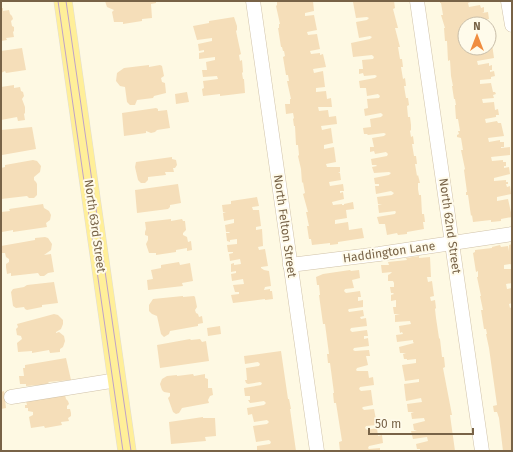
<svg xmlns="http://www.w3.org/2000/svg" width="513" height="452" font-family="'Fira Sans',sans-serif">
	<rect width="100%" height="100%" fill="#fef9e3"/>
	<g fill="#f5deb9">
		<path d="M 105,1 L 156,1 L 156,3 L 151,4 L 152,18 L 142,19 L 142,21 L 123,24 L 123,22 L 114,22 L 112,12 L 114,10 L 107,7 Z"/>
		<path d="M 277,1 L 313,1 L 314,11 L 305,13 L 305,16 L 314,15 L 317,30 L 307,32 L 308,35 L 317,34 L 320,49 L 310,51 L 311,54 L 320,53 L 320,55 L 323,54 L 326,67 L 313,69 L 314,73 L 323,71 L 325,87 L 316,88 L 316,92 L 326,91 L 327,99 L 331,98 L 332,107 L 318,107 L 319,111 L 328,110 L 329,117 L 336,116 L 337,124 L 321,126 L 322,130 L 331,128 L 333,143 L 324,145 L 324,149 L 334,147 L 336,162 L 326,164 L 327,167 L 340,167 L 340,172 L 338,173 L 340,173 L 341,180 L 329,182 L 330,186 L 343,184 L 344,191 L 340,191 L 340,193 L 343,192 L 344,199 L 332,202 L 333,205 L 342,204 L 342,205 L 344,205 L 344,204 L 353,202 L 354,209 L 346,210 L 347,218 L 335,220 L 335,224 L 348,222 L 349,230 L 362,228 L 364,238 L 338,242 L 338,244 L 330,245 L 330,243 L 312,245 L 311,239 L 309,239 L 307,226 L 309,226 L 306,212 L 308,212 L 303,194 L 305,193 L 304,188 L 303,182 L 302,183 L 301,169 L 298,156 L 299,155 L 298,145 L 296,145 L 295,126 L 294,126 L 293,119 L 294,118 L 293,113 L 286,114 L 285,104 L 290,104 L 290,99 L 291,99 L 287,81 L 289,81 L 288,75 L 286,75 L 283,57 L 285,56 L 284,51 L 283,51 L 282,47 L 281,47 L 278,28 L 279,28 L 279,24 L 280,24 L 276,6 L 277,5 Z"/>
		<path d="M 362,1 L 394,1 L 395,8 L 393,9 L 398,28 L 395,28 L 400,47 L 398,47 L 400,59 L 402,59 L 403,67 L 401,67 L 403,79 L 405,78 L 406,86 L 404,86 L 406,98 L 408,98 L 409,105 L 407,106 L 408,117 L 410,117 L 411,125 L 411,130 L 410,131 L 411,137 L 413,136 L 414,144 L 412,144 L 414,156 L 416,156 L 417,164 L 415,164 L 417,176 L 418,175 L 420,183 L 418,183 L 418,189 L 419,195 L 421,195 L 422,214 L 424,214 L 425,222 L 423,222 L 424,229 L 407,232 L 407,234 L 398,235 L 397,233 L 387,235 L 385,224 L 379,224 L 377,217 L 395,214 L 396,212 L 395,211 L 379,213 L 378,205 L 382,204 L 378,204 L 377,197 L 392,195 L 394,193 L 391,191 L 376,194 L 375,186 L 379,186 L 379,184 L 375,184 L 374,178 L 389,175 L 391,173 L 389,172 L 374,173 L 372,167 L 377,166 L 376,165 L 372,165 L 371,159 L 387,156 L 388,154 L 386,152 L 375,154 L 374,151 L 370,152 L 370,147 L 374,147 L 372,138 L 384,136 L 386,134 L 384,133 L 368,135 L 367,134 L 364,134 L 363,128 L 371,127 L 370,119 L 381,117 L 383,115 L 381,113 L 365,116 L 364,109 L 368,108 L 367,99 L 379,98 L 380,96 L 378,94 L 367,96 L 366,88 L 360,88 L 359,81 L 375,78 L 377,76 L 375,75 L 364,76 L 363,73 L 359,74 L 359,69 L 363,69 L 362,60 L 373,59 L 374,57 L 372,55 L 353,57 L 351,43 L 370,39 L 372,37 L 370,36 L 359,38 L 356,22 L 367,20 L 369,18 L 367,17 L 356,18 L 353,2 Z"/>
		<path d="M 440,1 L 473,1 L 468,3 L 469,7 L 480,5 L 481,8 L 484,7 L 484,12 L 482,13 L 488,12 L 489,19 L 471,22 L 471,24 L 465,24 L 465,48 L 489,48 L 489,44 L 492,44 L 494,58 L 477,61 L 478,65 L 489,63 L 489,66 L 492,65 L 492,70 L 490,70 L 490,72 L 494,71 L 495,76 L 491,77 L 491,79 L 480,80 L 480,84 L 491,83 L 493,92 L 495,92 L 496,94 L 493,95 L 494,98 L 482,99 L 483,103 L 494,102 L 495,110 L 498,109 L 499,115 L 496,115 L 496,117 L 485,119 L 486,123 L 497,121 L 498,123 L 501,123 L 504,136 L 488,138 L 489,142 L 500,140 L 500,142 L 504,142 L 504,147 L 501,147 L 501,148 L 510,147 L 510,155 L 491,157 L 492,161 L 503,160 L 503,162 L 506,162 L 506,166 L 504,166 L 504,168 L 509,167 L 510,174 L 494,178 L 494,181 L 506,180 L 506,182 L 508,182 L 508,184 L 506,184 L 507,187 L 510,186 L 511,194 L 497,197 L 497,201 L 508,199 L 512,217 L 501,219 L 501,221 L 491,222 L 491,220 L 473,222 L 472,215 L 471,216 L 468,195 L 466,195 L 466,192 L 467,192 L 464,170 L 465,169 L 461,150 L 463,150 L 461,138 L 457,137 L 457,135 L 459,134 L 458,131 L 460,131 L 458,119 L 456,119 L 455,105 L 456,105 L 455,99 L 454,99 L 452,86 L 453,86 L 451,76 L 450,60 L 448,61 L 447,41 L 445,41 L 444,28 L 445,28 L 441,15 L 443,15 L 441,3 L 440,3 Z"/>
		<path d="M 1,8 L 3,8 L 3,11 L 9,10 L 10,14 L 12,16 L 13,19 L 11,21 L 12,26 L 14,27 L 14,31 L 13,32 L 14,37 L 6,38 L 7,40 L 1,41 Z"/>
		<path d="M 234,17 L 237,26 L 237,30 L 236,31 L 239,45 L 241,54 L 239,55 L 240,61 L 242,60 L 243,72 L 242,73 L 243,79 L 244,79 L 245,93 L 220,96 L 220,94 L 203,96 L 202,89 L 204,88 L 203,81 L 218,79 L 217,76 L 203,77 L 202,70 L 207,70 L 206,62 L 215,60 L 215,57 L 199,59 L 199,53 L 204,52 L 204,50 L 199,51 L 198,44 L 212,41 L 212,38 L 197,40 L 193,26 L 209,23 L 209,21 Z"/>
		<path d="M 489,23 L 491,39 L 489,39 Z"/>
		<path d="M 22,48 L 26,70 L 6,73 L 5,71 L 1,73 L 1,51 Z"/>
		<path d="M 149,65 L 149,67 L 160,65 L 162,66 L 164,76 L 161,78 L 162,82 L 165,83 L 166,93 L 154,96 L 153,98 L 137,100 L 135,105 L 130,105 L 127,102 L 125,87 L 120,86 L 116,81 L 117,73 L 124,68 Z"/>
		<path d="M 14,85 L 14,88 L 20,87 L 21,91 L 23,92 L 24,96 L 22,99 L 25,107 L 25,113 L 24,114 L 25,120 L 18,121 L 17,117 L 1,120 L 1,87 Z"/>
		<path d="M 187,92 L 189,102 L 176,104 L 175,94 Z"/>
		<path d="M 156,108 L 158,109 L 158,111 L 167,110 L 170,128 L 157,130 L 155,132 L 151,133 L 146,131 L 146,133 L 124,136 L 122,113 Z"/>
		<path d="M 32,127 L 36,149 L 2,155 L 2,153 L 1,153 L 1,130 Z"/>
		<path d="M 172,157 L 172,159 L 176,160 L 177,165 L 175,168 L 173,168 L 174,172 L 165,172 L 166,175 L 148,177 L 148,180 L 145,183 L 141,183 L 138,180 L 135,167 L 136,162 Z"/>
		<path d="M 33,160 L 37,161 L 41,166 L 40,172 L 34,177 L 34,180 L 36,182 L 37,184 L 37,195 L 34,198 L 29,198 L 27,196 L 1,199 L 1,168 L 5,167 L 5,165 Z"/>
		<path d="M 178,184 L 181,203 L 170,205 L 170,207 L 168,209 L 137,213 L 135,190 Z"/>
		<path d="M 257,197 L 259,206 L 252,207 L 253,210 L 259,210 L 261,226 L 256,227 L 256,230 L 262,229 L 263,246 L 258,247 L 259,250 L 265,249 L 268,266 L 261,267 L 261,268 L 264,270 L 269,271 L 270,278 L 271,286 L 265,287 L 264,290 L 270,289 L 270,291 L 272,291 L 273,299 L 265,300 L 265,299 L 233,303 L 231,295 L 239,294 L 239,292 L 235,292 L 233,285 L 244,284 L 243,279 L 232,281 L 231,274 L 236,273 L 236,271 L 231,272 L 231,264 L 234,263 L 234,265 L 241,264 L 240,259 L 230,261 L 229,254 L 233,253 L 233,252 L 228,252 L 227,245 L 237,244 L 237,239 L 230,240 L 230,242 L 227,241 L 226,233 L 230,233 L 229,232 L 226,232 L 225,225 L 234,223 L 234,219 L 224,221 L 223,213 L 226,212 L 223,212 L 222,205 L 231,204 L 231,201 Z"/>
		<path d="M 43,204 L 44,208 L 49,211 L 51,215 L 50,220 L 46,223 L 47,227 L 13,232 L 13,230 L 2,232 L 1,212 L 10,211 L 9,209 Z"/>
		<path d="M 171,219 L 171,221 L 182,219 L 183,221 L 185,221 L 186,230 L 183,233 L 183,235 L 187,237 L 188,242 L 191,241 L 192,250 L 187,251 L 187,248 L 176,250 L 176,252 L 156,255 L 156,253 L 149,253 L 146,244 L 148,240 L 148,236 L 145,235 L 145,232 L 146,229 L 145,222 Z"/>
		<path d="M 45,237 L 48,238 L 52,244 L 51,250 L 44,255 L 51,254 L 54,272 L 48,273 L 44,276 L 40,276 L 38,273 L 11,276 L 11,273 L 7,274 L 6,267 L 6,264 L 9,262 L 9,259 L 6,257 L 5,253 L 1,253 L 1,246 L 35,240 L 35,238 Z"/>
		<path d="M 512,244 L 512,265 L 510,264 L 504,265 L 504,269 L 512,269 L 512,283 L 506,284 L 507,289 L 512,288 L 512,303 L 509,304 L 510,308 L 512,307 L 512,451 L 503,451 L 499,418 L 497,412 L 494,412 L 493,406 L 497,405 L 489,348 L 486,334 L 487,334 L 486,329 L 484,329 L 481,310 L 483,310 L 480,296 L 481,296 L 477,277 L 478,277 L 478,271 L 476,272 L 473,253 L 475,252 L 475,250 L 492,248 L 492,247 L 500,245 L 501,247 L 508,246 L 509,251 L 509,245 Z"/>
		<path d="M 419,256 L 419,258 L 430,257 L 431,277 L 427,277 L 428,282 L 432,281 L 434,296 L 430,297 L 431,301 L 435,300 L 436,308 L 435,309 L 436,318 L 439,338 L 440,339 L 442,357 L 444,357 L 445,367 L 443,368 L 452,415 L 450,415 L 455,451 L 420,451 L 420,449 L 417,449 L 416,444 L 428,441 L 427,437 L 413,439 L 411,431 L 417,431 L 414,430 L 413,424 L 425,421 L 424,418 L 412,419 L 411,413 L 414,412 L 408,412 L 407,404 L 422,402 L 421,398 L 406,401 L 404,384 L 419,382 L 419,379 L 405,381 L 402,365 L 416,363 L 416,359 L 407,360 L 407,359 L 404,359 L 403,354 L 406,353 L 400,353 L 399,347 L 414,343 L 413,342 L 413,340 L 397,342 L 396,335 L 403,334 L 402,332 L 400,333 L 399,326 L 411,324 L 410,321 L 395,322 L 395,315 L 400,314 L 394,314 L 393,307 L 396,307 L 396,300 L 391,301 L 391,295 L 394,294 L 393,293 L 391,293 L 390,287 L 394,287 L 394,283 L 393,281 L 388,281 L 388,275 L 390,274 L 392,272 L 382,273 L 381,265 L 389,265 L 388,262 L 407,260 L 406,258 Z"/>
		<path d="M 179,262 L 180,265 L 190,263 L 193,281 L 182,283 L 183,286 L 148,290 L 147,280 L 153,279 L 151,270 L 161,268 L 161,265 Z"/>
		<path d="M 350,270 L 351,271 L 359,270 L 360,278 L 352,280 L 354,288 L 345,289 L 344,291 L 346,293 L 360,291 L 361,297 L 358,297 L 358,301 L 363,300 L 363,307 L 349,309 L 348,310 L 349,312 L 363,310 L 364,316 L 360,317 L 361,319 L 366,318 L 367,326 L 351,328 L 350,330 L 352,332 L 367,330 L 368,336 L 364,336 L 364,339 L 368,338 L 369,346 L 354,348 L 353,350 L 355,351 L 369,350 L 370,356 L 366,356 L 368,365 L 357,368 L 356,370 L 357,371 L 368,371 L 369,378 L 373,377 L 374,385 L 360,387 L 359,389 L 361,391 L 371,390 L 373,405 L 363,407 L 362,408 L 364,410 L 374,409 L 377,425 L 366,426 L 365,428 L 367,430 L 377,428 L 378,436 L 382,435 L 383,443 L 369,446 L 368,448 L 369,449 L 380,448 L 380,451 L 340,451 L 339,442 L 342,441 L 336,403 L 334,403 L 333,393 L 334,393 L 330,363 L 328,363 L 327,354 L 329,354 L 325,324 L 323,324 L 319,295 L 320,295 L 319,285 L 317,285 L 316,277 L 323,274 Z"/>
		<path d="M 54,282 L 58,303 L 42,305 L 42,307 L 27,310 L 25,309 L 24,307 L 16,308 L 13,306 L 11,292 L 13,289 L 24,287 L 27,285 Z"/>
		<path d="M 183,296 L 183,297 L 194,296 L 195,297 L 197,307 L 195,310 L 196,313 L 198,314 L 199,317 L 202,316 L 203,323 L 198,324 L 198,326 L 170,331 L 169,334 L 164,337 L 161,334 L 157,316 L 152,314 L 149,311 L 149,305 L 153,299 Z"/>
		<path d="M 54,314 L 58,315 L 63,320 L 63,324 L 61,329 L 56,332 L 56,333 L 59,332 L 64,336 L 65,341 L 63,347 L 60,349 L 60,352 L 50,353 L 49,350 L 32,353 L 32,351 L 18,352 L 17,343 L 22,339 L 21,336 L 17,335 L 16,329 L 18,327 L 17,324 Z"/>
		<path d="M 220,326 L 221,334 L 208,336 L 207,328 Z"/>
		<path d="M 190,339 L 191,340 L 200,339 L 202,342 L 206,341 L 209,361 L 160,368 L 157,345 Z"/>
		<path d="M 281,351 L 288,399 L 289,399 L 291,409 L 290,409 L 296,451 L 257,451 L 257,446 L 270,444 L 271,442 L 269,440 L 256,442 L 253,426 L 267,424 L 269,422 L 267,420 L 254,422 L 252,414 L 248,415 L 247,408 L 264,405 L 266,403 L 264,401 L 250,403 L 248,400 L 250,400 L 250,396 L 245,396 L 244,388 L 261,385 L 262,383 L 260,382 L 248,384 L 246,383 L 245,380 L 247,380 L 246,368 L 259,366 L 260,364 L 258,362 L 245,364 L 244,356 Z"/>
		<path d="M 66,358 L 71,380 L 48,382 L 49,383 L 46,384 L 45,385 L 41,386 L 39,385 L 26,386 L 26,384 L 20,384 L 19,376 L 24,376 L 23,368 L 25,368 L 25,365 Z"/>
		<path d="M 193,374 L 194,376 L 205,374 L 205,378 L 208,379 L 208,388 L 212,388 L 213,395 L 210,396 L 208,400 L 209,403 L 182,408 L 179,413 L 176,414 L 173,412 L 168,398 L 170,396 L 170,393 L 164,392 L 162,390 L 160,384 L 162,379 L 167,376 L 177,375 L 177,376 Z"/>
		<path d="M 4,391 L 6,408 L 1,409 L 1,392 Z"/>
		<path d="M 65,395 L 66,399 L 68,401 L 69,404 L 67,406 L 67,409 L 70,409 L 71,413 L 71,416 L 68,418 L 69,421 L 61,422 L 62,425 L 45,428 L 44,426 L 31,428 L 29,417 L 33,415 L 33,412 L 28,411 L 28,408 L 25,408 L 25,405 L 27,405 L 26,401 Z"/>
		<path d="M 203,417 L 203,418 L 215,418 L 216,436 L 205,437 L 206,441 L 171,444 L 169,422 Z"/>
	</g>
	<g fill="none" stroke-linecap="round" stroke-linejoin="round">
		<defs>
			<g id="minor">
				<path d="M 253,1 L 317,451"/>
				<path d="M 417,1 L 482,451"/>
				<path d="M 508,1 L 512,25"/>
				<path d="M 290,265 L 379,254 L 512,234"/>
				<path d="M 11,397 L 117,380"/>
			</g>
			<path id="major" d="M 63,1 L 127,451"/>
		</defs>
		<use href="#minor" stroke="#d0c2a9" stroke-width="15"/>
		<use href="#major" stroke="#e1ddd7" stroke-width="19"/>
		<use href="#minor" stroke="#fff" stroke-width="14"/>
		<use href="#major" stroke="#ffef99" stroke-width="18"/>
		<g stroke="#bfa1c8" stroke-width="1">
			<path d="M 58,1 L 123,451"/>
			<path d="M 66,1 L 131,451"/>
		</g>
	</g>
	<g text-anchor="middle" stroke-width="4" stroke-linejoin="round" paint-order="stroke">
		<g font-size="12" fill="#786347" stroke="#fffbeb">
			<text transform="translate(95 226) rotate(82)" y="4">North 63rd Street</text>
			<text transform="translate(285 226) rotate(82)" y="4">North Felton Street</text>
			<text transform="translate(450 226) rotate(82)" y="4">North 62nd Street</text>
			<text transform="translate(389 252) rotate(-8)" y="4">Haddington Lane</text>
		</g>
	</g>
	<rect width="513" height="452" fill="none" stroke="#786347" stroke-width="4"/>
	<g transform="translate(477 36)"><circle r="19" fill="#fffbeb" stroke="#c9bea9"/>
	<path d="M0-3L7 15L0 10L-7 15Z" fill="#f08d40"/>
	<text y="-6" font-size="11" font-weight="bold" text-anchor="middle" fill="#786347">N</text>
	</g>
	<path d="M369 428v6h104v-6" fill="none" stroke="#786347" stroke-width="2"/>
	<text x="375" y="428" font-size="12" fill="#786347" stroke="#fffbeb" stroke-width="3" paint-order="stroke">50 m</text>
</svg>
